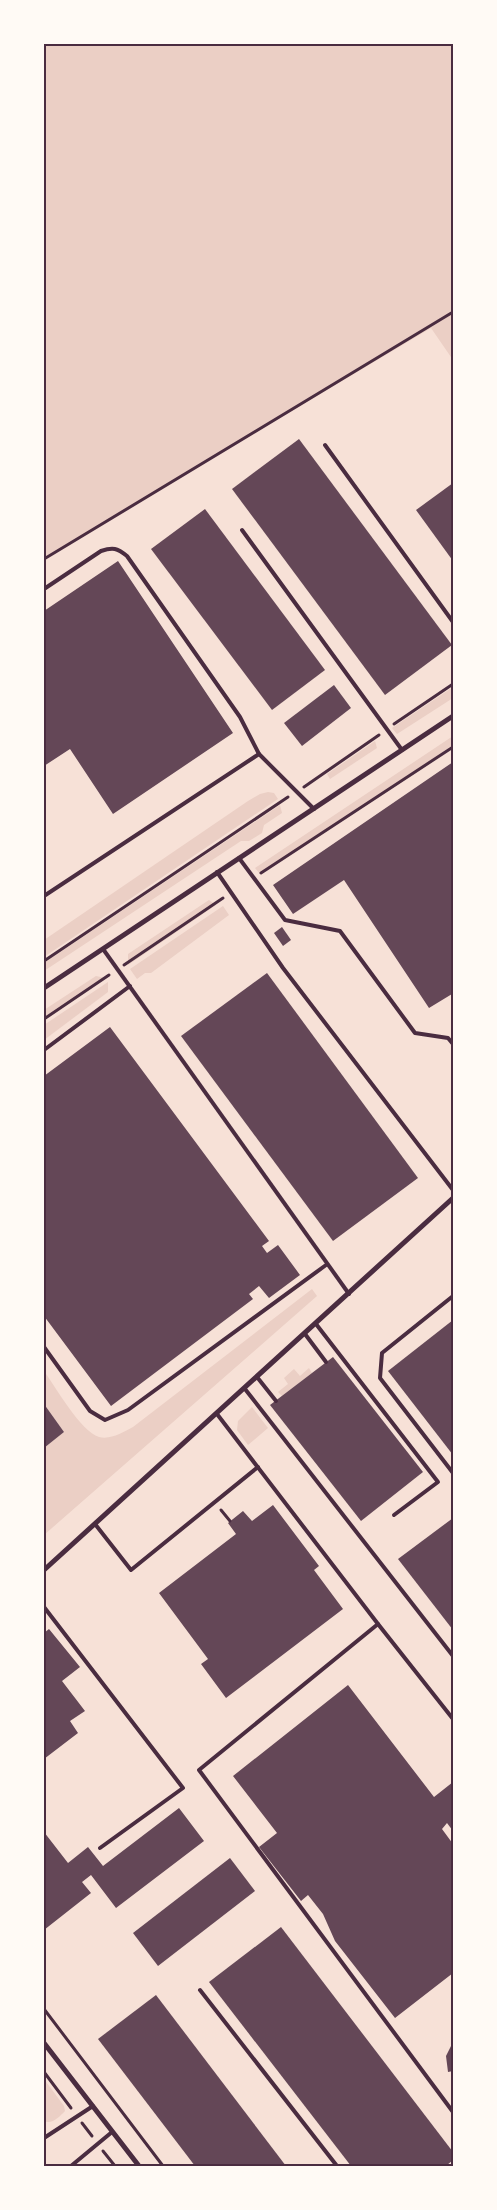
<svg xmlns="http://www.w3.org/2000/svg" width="497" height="2210" font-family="Figtree,sans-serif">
	<rect width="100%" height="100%" fill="#f7e1d7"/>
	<g fill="#ebcfc5">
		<path d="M 44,44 L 453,44 L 453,360 L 431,328 L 44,558 Z"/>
		<path d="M 453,687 L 453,698 L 397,734 L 392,728 Z"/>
		<path d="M 453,736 L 453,745 L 440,754 L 260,874 L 255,868 Z"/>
		<path d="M 375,741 L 377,748 L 330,779 L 327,774 Z"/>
		<path d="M 268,792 L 274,793 L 278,799 L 44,957 L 44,940 L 248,801 L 260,794 Z"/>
		<path d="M 280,805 L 282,813 L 264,825 L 262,833 L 249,841 L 241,841 L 44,971 L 44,963 Z"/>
		<path d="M 209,900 L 216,905 L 128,965 L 128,954 Z"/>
		<path d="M 223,906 L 229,915 L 151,973 L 145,973 L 137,979 L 130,969 Z"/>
		<path d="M 96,976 L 105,978 L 44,1020 L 44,1010 Z"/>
		<path d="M 108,982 L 108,992 L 44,1040 L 44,1025 Z"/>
		<path d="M 312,1289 L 317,1296 L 44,1535 L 44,1448 L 64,1432 L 44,1404 L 44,1371 C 55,1386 81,1432 99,1437 C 111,1440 123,1432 133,1427 Z"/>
		<path d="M 309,1368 L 312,1373 L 282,1396 L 278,1392 L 288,1384 L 284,1378 L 294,1369 L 300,1376 Z"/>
		<path d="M 252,1407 L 268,1428 L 248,1445 L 237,1430 L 238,1421 Z"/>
		<path d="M 44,2079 L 64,2106 L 65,2111 C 59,2117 52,2125 44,2121 L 45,2103 Z"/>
	</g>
	<g fill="#644757">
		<path d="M 299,439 L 452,645 L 385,695 L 232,489 Z"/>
		<path d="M 453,483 L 453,561 L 416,510 Z"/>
		<path d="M 205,509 L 325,670 L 272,710 L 151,549 Z"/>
		<path d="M 118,561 L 233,733 L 113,814 L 70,749 L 44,766 L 44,611 Z"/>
		<path d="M 334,685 L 351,708 L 302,746 L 284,723 Z"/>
		<path d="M 453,762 L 453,996 L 452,994 L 429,1008 L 344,880 L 293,914 L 273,885 Z"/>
		<path d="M 282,927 L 291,940 L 283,946 L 274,933 Z"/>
		<path d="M 267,973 L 418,1178 L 333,1241 L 181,1036 Z"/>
		<path d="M 110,1027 L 269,1241 L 262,1246 L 267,1253 L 278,1245 L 300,1275 L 269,1298 L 259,1286 L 249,1294 L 253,1299 L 111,1406 L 44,1316 L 44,1076 Z"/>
		<path d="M 453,1320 L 453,1455 L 388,1371 Z"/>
		<path d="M 333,1357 L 423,1472 L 361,1521 L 270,1405 Z"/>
		<path d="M 44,1404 L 64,1432 L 44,1448 Z"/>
		<path d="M 273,1505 L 319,1566 L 314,1570 L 343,1609 L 226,1698 L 201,1664 L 208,1659 L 159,1593 L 236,1534 L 228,1523 L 243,1511 L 252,1521 Z"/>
		<path d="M 453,1518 L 453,1630 L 398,1559 Z"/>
		<path d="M 49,1629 L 80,1667 L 62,1681 L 85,1711 L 70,1721 L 78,1733 L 44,1759 L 44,1633 Z"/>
		<path d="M 348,1685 L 434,1797 L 453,1782 L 453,1831 L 447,1823 L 442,1829 L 453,1844 L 453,1973 L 395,2018 L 335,1941 L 323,1914 L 308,1895 L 301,1901 L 259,1847 L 277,1833 L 233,1776 Z"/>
		<path d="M 179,1808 L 204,1841 L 116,1908 L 91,1875 L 82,1882 L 91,1893 L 44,1930 L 44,1832 L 68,1863 L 88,1847 L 103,1866 Z"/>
		<path d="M 230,1858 L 255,1891 L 158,1966 L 133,1933 Z"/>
		<path d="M 281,1927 L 453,2152 L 453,2160 L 446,2166 L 351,2166 L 209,1982 Z"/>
		<path d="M 156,1995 L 286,2166 L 195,2166 L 98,2039 Z"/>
		<path d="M 453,2042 L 453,2071 L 448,2072 L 446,2056 Z"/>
	</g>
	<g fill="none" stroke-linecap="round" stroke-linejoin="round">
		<g stroke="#4a2c40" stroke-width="3">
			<path d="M 44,559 L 453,312"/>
			<path d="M 394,724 L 453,684"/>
			<path d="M 304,787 L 379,735"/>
			<path d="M 261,873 L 453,747"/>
			<path d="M 44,961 L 288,797"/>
			<path d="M 124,965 L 223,898"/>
			<path d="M 44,1019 L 109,975"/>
			<path d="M 221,1510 L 230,1521"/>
			<path d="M 44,2009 L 163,2166"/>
			<path d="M 44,2072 L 71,2108"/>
			<path d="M 82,2123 L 92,2136"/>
			<path d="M 103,2151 L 115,2166"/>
		</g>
		<g stroke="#4a2c40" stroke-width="4">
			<path d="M 325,445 L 453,622"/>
			<path d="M 242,530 L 402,750"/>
			<path d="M 44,589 L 101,551 C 113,547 117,548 127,556 L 240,717 L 259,754"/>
			<path d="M 239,858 L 285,920 L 340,931 L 415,1033 L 448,1038 L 453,1044"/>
			<path d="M 217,872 L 283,968 L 453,1190"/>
			<path d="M 44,896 L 259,754 L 314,809"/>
			<path d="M 103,949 L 349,1294"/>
			<path d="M 44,1050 L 130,986"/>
			<path d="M 453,1296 L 382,1353 L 380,1378 L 453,1473"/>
			<path d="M 316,1324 L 438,1482 L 394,1515"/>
			<path d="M 305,1334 L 326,1362"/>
			<path d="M 44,1347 L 90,1411 L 105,1420 L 128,1410 L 326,1265"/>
			<path d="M 257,1377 L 276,1401"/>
			<path d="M 245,1389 L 453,1656"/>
			<path d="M 217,1414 L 378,1624 L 453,1719"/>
			<path d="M 95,1524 L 131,1570 L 258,1467"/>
			<path d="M 44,1607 L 183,1788 L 100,1848"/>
			<path d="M 378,1624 L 199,1770 L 453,2112"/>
			<path d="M 200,1990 L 337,2166"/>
			<path d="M 44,2138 L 93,2106"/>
			<path d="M 71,2166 L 112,2132"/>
		</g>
		<g stroke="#4a2c40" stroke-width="5">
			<path d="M 44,988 L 453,716"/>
			<path d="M 44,1570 L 453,1198"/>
			<path d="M 44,2043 L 139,2166"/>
		</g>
	</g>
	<rect width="497" height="2210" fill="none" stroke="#fffaf5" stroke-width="90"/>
	<rect x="45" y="45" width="407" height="2120" fill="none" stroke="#4a2c40" stroke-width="2"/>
</svg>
